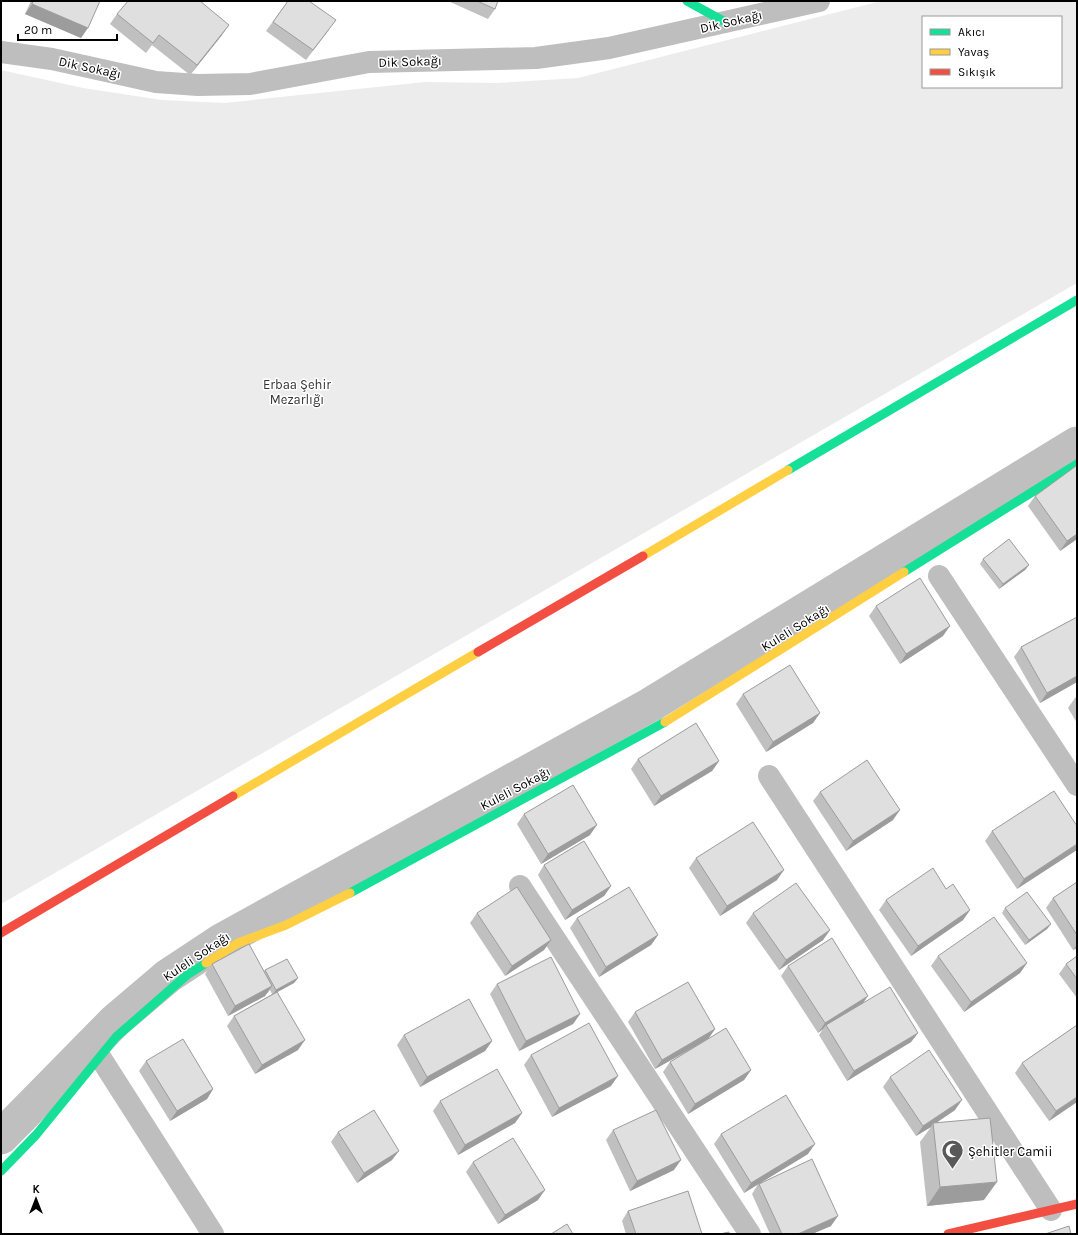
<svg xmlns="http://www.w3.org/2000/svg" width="1078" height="1235" font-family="Karla,sans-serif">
	<rect width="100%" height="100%" fill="#fff"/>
	<path fill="#ececec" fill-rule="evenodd" d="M 881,1 L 1077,1 L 1077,283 L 1,904 L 1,70 L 83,88 L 162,100 L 224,103 L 425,82 L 497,83 L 578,78 ZM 923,17 L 1061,17 L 1061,87 L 923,87 Z"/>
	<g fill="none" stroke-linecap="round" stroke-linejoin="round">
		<path stroke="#bfbfbf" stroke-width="35" d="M 1,1137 L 115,1021 L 168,976 L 221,941 L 650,705 L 1077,444"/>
		<g stroke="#bebebe" stroke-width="22">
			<path d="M 1,52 L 52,59 L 156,82 L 198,85 L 250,84 L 369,62 L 536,58 L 609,48 L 819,1"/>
			<path d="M 939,576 L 1077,785"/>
			<path d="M 769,776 L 1051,1210"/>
			<path d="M 520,886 L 750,1234"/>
			<path d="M 100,1057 L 213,1234"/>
		</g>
		<g stroke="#16e098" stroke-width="9">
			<path d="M 687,1 L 727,23"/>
			<path d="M 788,470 L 1077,300"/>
			<path d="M 904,572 L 1077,464"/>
			<path d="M 350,893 L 665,722"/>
			<path d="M 1,1171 L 36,1135 L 116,1037 L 187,975 L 206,963"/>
		</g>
		<g stroke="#ffcf43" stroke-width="9">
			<path d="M 643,556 L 788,470"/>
			<path d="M 665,722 L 904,572"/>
			<path d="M 233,796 L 478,652"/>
			<path d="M 206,963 L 238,943 L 286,925 L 350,893"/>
		</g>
		<g stroke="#f24e42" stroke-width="9">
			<path d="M 478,652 L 643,556"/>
			<path d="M 1,933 L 233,796"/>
			<path d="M 948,1234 L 1077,1204"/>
		</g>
	</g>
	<g fill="#c0c0c0">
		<path d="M 31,1 L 100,1 L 81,38 L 25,14 Z"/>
		<path d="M 288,1 L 329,30 L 306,60 L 266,31 Z"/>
		<path d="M 448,1 L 498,1 L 495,9 L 488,19 Z"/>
		<path d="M 117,14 L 222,35 L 190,75 L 152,45 L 146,53 L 110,24 Z"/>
		<path d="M 1077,467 L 1077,539 L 1060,551 L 1028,506 L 1035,496 Z"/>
		<path d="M 983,559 L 1029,565 L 1025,570 L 999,589 L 980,564 Z"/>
		<path d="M 876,606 L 943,636 L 900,664 L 869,616 Z"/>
		<path d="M 1077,617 L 1077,682 L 1040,703 L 1014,657 L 1021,647 Z"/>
		<path d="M 743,694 L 820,713 L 813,723 L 766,752 L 736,704 Z"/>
		<path d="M 1077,697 L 1077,723 L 1068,708 L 1075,698 Z"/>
		<path d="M 638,759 L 719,761 L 712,771 L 654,806 L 631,769 Z"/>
		<path d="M 820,792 L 893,820 L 846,851 L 813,801 Z"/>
		<path d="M 524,814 L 590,835 L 541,864 L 517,824 Z"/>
		<path d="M 1077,826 L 1017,889 L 985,841 L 992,831 Z"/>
		<path d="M 696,858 L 777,880 L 720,916 L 689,868 Z"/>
		<path d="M 544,865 L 611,886 L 604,896 L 565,920 L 538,875 Z"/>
		<path d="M 1077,882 L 1077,948 L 1073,950 L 1046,908 L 1053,898 Z"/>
		<path d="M 946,889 L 970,910 L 963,920 L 911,956 L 879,910 L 886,900 Z"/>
		<path d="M 1005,908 L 1051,924 L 1047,929 L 1025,945 L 1002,913 Z"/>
		<path d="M 477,913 L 551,940 L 544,950 L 505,976 L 470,923 Z"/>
		<path d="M 753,913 L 830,930 L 823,940 L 779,970 L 746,923 Z"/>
		<path d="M 577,918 L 658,935 L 651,945 L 599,977 L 570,928 Z"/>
		<path d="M 938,956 L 1027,963 L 1020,973 L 964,1012 L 931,966 Z"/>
		<path d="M 1077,956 L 1077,998 L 1059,974 L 1066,964 Z"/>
		<path d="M 212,964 L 264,971 L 265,970 L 298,978 L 294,983 L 277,992 L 298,1050 L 255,1074 L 227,1026 L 234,1016 L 272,994 L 270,990 L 265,996 L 228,1016 L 205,974 Z"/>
		<path d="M 788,966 L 863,1003 L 918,1033 L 911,1042 L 847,1081 L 819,1035 L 823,1029 L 818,1033 L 781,976 Z"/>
		<path d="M 497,984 L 580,1014 L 573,1024 L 519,1051 L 490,994 Z"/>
		<path d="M 635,1012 L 715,1029 L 709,1038 L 751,1070 L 744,1080 L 688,1114 L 663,1072 L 670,1062 L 688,1051 L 655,1069 L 628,1022 Z"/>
		<path d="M 1077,1025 L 1077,1102 L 1049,1121 L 1015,1073 L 1022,1063 Z"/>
		<path d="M 404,1035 L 492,1041 L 485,1051 L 420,1087 L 397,1045 Z"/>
		<path d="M 531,1055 L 611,1086 L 552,1117 L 524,1065 Z"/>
		<path d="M 146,1061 L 213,1089 L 207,1099 L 170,1121 L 139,1071 Z"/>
		<path d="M 890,1077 L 955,1110 L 936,1123 L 984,1200 L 927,1206 L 920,1142 L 931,1127 L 916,1136 L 883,1087 Z"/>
		<path d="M 440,1101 L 522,1113 L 515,1123 L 458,1155 L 433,1111 Z"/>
		<path d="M 613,1130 L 674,1170 L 630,1191 L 606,1140 Z"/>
		<path d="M 338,1132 L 392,1160 L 357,1183 L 331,1142 Z"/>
		<path d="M 721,1134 L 808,1154 L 762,1182 L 831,1226 L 812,1234 L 770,1234 L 752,1194 L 758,1184 L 744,1193 L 714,1144 Z"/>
		<path d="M 473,1162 L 538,1200 L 498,1224 L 466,1172 Z"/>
		<path d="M 628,1211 L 702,1234 L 626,1234 L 622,1221 Z"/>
	</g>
	<g fill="#9c9c9c">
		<path d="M 32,4 L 88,28 L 81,38 L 25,14 Z"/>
		<path d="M 229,25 L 222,35 L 190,75 L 197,65 Z"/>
		<path d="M 1077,534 L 1077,539 L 1060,551 L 1067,541 Z"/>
		<path d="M 1029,565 L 1025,570 L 999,589 L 1003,584 Z"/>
		<path d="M 950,626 L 943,636 L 900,664 L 906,654 Z"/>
		<path d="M 1077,676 L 1077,682 L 1040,703 L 1047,693 Z"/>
		<path d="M 820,713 L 813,723 L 766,752 L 773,742 Z"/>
		<path d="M 719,761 L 712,771 L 654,806 L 661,796 Z"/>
		<path d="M 900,810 L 893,820 L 846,851 L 853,841 Z"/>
		<path d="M 597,825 L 590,835 L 541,864 L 548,854 Z"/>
		<path d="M 1077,844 L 1077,850 L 1017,889 L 1024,879 Z"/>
		<path d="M 784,870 L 777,880 L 720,916 L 727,906 Z"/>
		<path d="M 611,886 L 604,896 L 565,920 L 572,910 Z"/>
		<path d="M 970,910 L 963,920 L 911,956 L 918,946 Z"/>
		<path d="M 1051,924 L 1047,929 L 1025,945 L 1029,940 Z"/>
		<path d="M 830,930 L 823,940 L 779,970 L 786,960 Z"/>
		<path d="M 658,935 L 651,945 L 599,977 L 606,967 Z"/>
		<path d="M 551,940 L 544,950 L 505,976 L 512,966 Z"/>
		<path d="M 1077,945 L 1077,948 L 1073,950 Z"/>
		<path d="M 1027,963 L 1020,973 L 964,1012 L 971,1002 Z"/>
		<path d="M 298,978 L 294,983 L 272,995 L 276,990 Z"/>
		<path d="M 272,986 L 265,996 L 228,1016 L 235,1006 Z"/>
		<path d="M 868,996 L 861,1006 L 826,1025 L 823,1029 L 818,1033 L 825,1023 Z"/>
		<path d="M 580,1014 L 573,1024 L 519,1051 L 526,1041 Z"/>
		<path d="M 715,1029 L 708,1039 L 655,1069 L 662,1060 Z"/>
		<path d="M 918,1033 L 911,1042 L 847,1081 L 854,1071 Z"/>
		<path d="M 305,1040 L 298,1050 L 255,1074 L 262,1065 Z"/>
		<path d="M 492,1041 L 485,1051 L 420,1087 L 427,1077 Z"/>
		<path d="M 751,1070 L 744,1080 L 688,1114 L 695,1104 Z"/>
		<path d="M 618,1076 L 611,1086 L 552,1117 L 559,1108 Z"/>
		<path d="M 213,1089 L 207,1099 L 170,1121 L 177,1111 Z"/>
		<path d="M 1077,1097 L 1077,1102 L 1049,1121 L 1056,1111 Z"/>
		<path d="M 962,1100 L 955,1110 L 933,1125 L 933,1123 L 931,1127 L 916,1136 L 923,1126 Z"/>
		<path d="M 522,1113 L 515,1123 L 458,1155 L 465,1145 Z"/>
		<path d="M 815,1144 L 808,1154 L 744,1193 L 751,1183 Z"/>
		<path d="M 399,1151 L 392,1160 L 357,1183 L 364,1173 Z"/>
		<path d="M 681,1160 L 674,1170 L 630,1191 L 637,1181 Z"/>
		<path d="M 997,1182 L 984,1200 L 927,1206 L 940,1187 Z"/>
		<path d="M 545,1190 L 538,1200 L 498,1224 L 505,1215 Z"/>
		<path d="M 838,1216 L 831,1226 L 812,1234 L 798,1234 Z"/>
	</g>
	<g fill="#dfdfdf" stroke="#9c9c9c">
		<path d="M 33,1 L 100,1 L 88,28 L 32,4 Z"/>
		<path d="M 128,1 L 200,1 L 229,25 L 197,65 L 159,35 L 153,43 L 117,14 Z"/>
		<path d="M 288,1 L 309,1 L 336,20 L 313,50 L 273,22 Z"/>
		<path d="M 477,1 L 498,1 L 495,9 Z"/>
		<path d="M 1076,466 L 1077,467 L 1077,534 L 1067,541 L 1035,496 Z"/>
		<path d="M 1009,539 L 1029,565 L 1003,584 L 983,559 Z"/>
		<path d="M 920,578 L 950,626 L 906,654 L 876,606 Z"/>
		<path d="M 1077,617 L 1077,676 L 1047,693 L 1021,647 Z"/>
		<path d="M 790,665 L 820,713 L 773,742 L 743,694 Z"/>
		<path d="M 696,723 L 719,761 L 661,796 L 638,759 Z"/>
		<path d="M 867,760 L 900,810 L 853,841 L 820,792 Z"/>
		<path d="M 573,785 L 597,825 L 548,854 L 524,814 Z"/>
		<path d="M 1054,791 L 1077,826 L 1077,844 L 1024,879 L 992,831 Z"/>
		<path d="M 753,822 L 784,870 L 727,906 L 696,858 Z"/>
		<path d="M 584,841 L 611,886 L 572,910 L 544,865 Z"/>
		<path d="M 933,868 L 946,889 L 953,884 L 970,910 L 918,946 L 886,900 Z"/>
		<path d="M 1077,882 L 1077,935 L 1053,898 Z"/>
		<path d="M 796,883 L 830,930 L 786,960 L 753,913 Z"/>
		<path d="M 517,887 L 551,940 L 512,966 L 477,913 Z"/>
		<path d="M 629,887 L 658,935 L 606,967 L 577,918 Z"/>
		<path d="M 1027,892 L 1051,924 L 1029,940 L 1005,908 Z"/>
		<path d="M 994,917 L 1027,963 L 971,1002 L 938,956 Z"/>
		<path d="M 832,938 L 868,996 L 825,1023 L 788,966 Z"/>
		<path d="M 249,944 L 272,986 L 235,1006 L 212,964 Z"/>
		<path d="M 1077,956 L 1077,979 L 1066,964 Z"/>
		<path d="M 551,957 L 580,1014 L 526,1041 L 497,984 Z"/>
		<path d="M 287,959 L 298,978 L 276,990 L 265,970 Z"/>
		<path d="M 688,982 L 715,1029 L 662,1060 L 635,1012 Z"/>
		<path d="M 890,987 L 918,1033 L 854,1071 L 826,1025 Z"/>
		<path d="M 277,992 L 305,1040 L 262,1065 L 234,1016 Z"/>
		<path d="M 469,999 L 492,1041 L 427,1077 L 404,1035 Z"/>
		<path d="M 589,1023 L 618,1076 L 559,1108 L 531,1055 Z"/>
		<path d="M 1077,1025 L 1077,1097 L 1056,1111 L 1022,1063 Z"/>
		<path d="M 726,1028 L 751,1070 L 695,1104 L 670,1062 Z"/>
		<path d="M 183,1039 L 213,1089 L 177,1111 L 146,1061 Z"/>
		<path d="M 929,1050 L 962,1100 L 923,1126 L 890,1077 Z"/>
		<path d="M 497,1069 L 522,1113 L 465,1145 L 440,1101 Z"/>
		<path d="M 786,1095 L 815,1144 L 751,1183 L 721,1134 Z"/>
		<path d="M 374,1110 L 399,1151 L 364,1173 L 338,1132 Z"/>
		<path d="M 656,1110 L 681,1160 L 637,1181 L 613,1130 Z"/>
		<path d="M 990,1118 L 997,1182 L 940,1187 L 933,1123 Z"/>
		<path d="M 513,1138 L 545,1190 L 505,1215 L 473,1162 Z"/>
		<path d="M 812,1159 L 838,1216 L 798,1234 L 782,1234 L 759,1184 Z"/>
		<path d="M 688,1191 L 702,1234 L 636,1234 L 628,1211 Z"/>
		<path d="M 567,1224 L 573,1234 L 551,1234 Z"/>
		<path d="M 1069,1226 L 1071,1234 L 1045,1234 Z"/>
		<path d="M 729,1232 L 729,1234 L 720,1234 Z"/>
	</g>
	<defs>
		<symbol id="mosque-pin" viewBox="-11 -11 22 30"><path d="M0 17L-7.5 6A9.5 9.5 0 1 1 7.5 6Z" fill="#595959" stroke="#fff"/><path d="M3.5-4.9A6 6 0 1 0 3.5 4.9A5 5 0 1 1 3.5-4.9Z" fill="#fff"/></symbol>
	</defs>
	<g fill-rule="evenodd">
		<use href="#mosque-pin" x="940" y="1138" width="25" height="34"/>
	</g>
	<g text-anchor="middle" stroke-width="3" stroke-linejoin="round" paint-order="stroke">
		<g font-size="13" fill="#000" stroke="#fff">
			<text transform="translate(731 21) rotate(-13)" y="5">Dik Sokağı</text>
			<text transform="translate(410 61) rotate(-2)" y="5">Dik Sokağı</text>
			<text transform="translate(90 67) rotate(12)" y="5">Dik Sokağı</text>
			<text transform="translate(795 627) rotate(-32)" y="5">Kuleli Sokağı</text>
			<text transform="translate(515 788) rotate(-28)" y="5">Kuleli Sokağı</text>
			<text transform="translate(196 956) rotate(-34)" y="5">Kuleli Sokağı</text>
		</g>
		<g font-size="13" fill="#333" stroke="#fff">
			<text x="297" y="389">Erbaa Şehir<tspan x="297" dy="15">Mezarlığı</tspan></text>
		</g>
		<g font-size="13" fill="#000" stroke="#fff" text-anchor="start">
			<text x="968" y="1156">Şehitler Camii</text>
		</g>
	</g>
	<rect width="1078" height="1235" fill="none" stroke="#000000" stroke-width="4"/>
	<rect x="922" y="16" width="140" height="72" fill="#ffffff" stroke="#999999"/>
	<rect x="930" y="29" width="20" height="6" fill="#16e098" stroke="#999999"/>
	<text x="958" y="36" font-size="12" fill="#000000">Akıcı</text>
	<rect x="930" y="49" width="20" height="6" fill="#ffcf43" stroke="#999999"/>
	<text x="958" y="56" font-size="12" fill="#000000">Yavaş</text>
	<rect x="930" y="69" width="20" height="6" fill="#f24e42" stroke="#999999"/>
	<text x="958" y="76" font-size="12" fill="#000000">Sıkışık</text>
	<g transform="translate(36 1199)" stroke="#ffffff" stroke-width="3" paint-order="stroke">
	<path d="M0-3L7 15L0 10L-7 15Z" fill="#000000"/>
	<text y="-6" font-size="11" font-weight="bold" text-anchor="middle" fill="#000000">K</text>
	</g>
	<path d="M18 34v6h99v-6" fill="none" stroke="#000000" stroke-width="2"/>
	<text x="24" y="34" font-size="12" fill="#000000" stroke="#ffffff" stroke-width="3" paint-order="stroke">20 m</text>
</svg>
